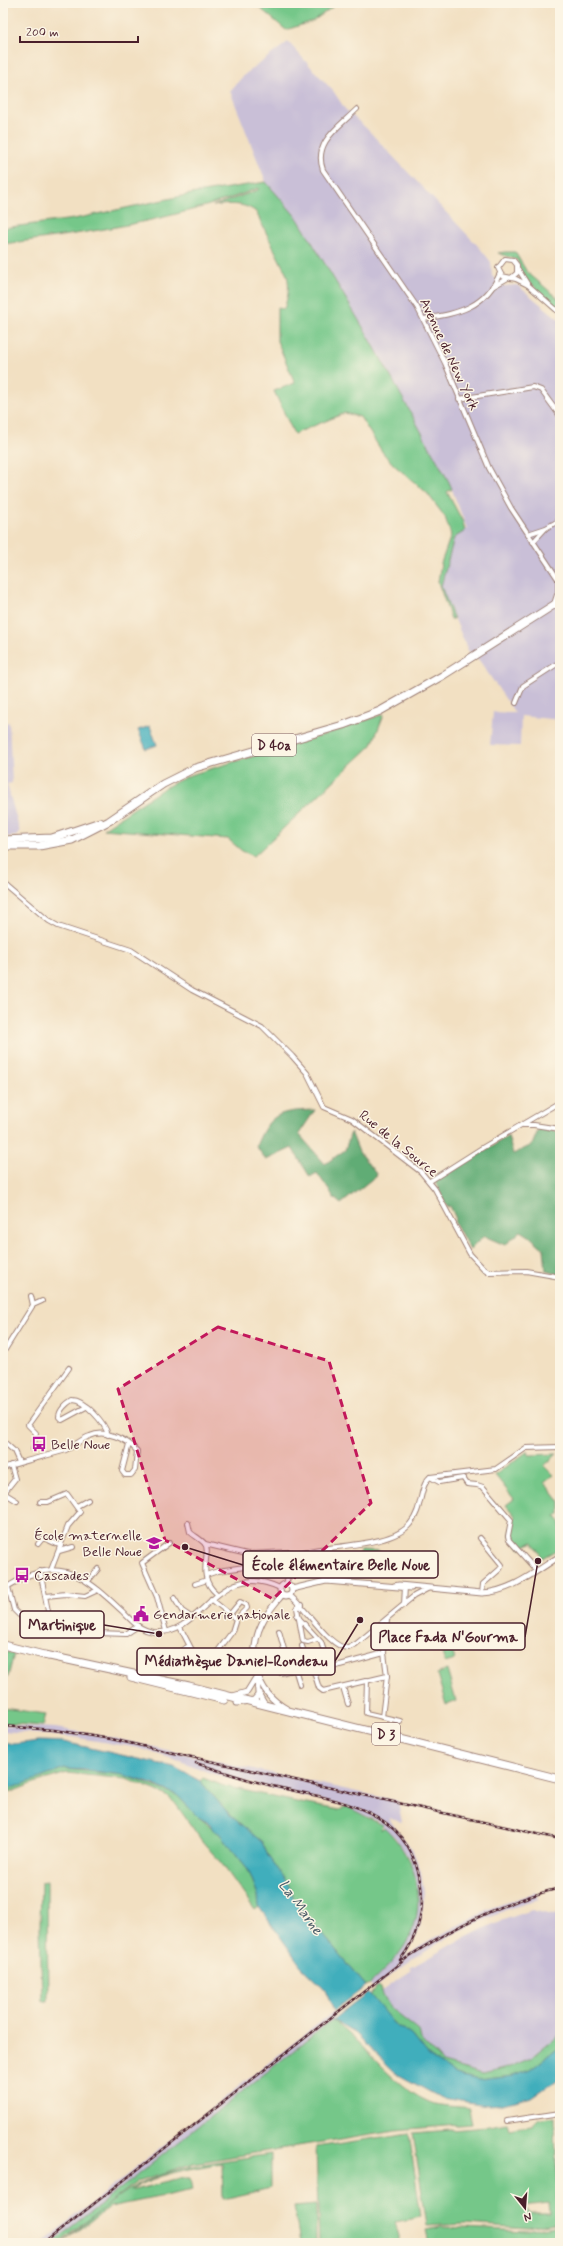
<svg xmlns="http://www.w3.org/2000/svg" width="563" height="2246" font-family="Mynerve,sans-serif">
	<rect width="100%" height="100%" fill="#fcf5e5"/>
	<filter id="ink" filterUnits="userSpaceOnUse"><feTurbulence type="fractalNoise" baseFrequency=".025" numOctaves="2"/><feDisplacementMap in="SourceGraphic" scale="8" xChannelSelector="R" yChannelSelector="G"/><feConvolveMatrix kernelMatrix="1 2 1 2 8 2 1 2 1" color-interpolation-filters="sRGB"/></filter>
	<filter id="wash" filterUnits="userSpaceOnUse"><feTurbulence type="fractalNoise" baseFrequency=".012" numOctaves="4" result="noise"/><feDisplacementMap in="SourceGraphic" scale="16" xChannelSelector="R" yChannelSelector="G"/><feGaussianBlur stdDeviation="0.9" result="paint"/><feColorMatrix in="noise" values="0 0 0 0 0 0 0 0 0 0 0 0 0 0 0 0 0 1.4 0 .05"/><feComposite in="paint" operator="in"/></filter>
	<g filter="url(#wash)">
		<rect width="100%" height="100%" fill="#f2e0c2"/>
		<g fill="#c9bfd7">
			<path d="M 288,42 L 334,92 L 345,109 L 366,128 L 479,247 L 491,262 L 492,276 L 504,286 L 517,285 L 560,320 L 560,720 L 521,716 L 520,746 L 490,745 L 493,712 L 515,713 L 479,660 L 469,653 L 441,586 L 454,538 L 467,529 L 449,482 L 370,339 L 298,219 L 266,182 L 230,91 L 244,75 Z"/>
			<path d="M 9,722 L 12,783 L 7,784 L 20,832 L 17,836 L 3,837 L 3,724 Z"/>
			<path d="M 3,1725 L 55,1728 L 99,1735 L 398,1801 L 402,1822 L 388,1818 L 413,1851 L 421,1872 L 424,1892 L 420,1926 L 404,1959 L 427,1942 L 488,1909 L 536,1892 L 539,1899 L 506,1910 L 453,1934 L 420,1955 L 373,1988 L 370,1984 L 405,1945 L 414,1925 L 418,1903 L 417,1882 L 409,1858 L 395,1837 L 377,1821 L 348,1807 L 210,1773 L 186,1763 L 138,1748 L 73,1737 L 3,1731 Z"/>
			<path d="M 532,1910 L 552,1915 L 560,1914 L 560,2035 L 531,2058 L 507,2068 L 483,2074 L 443,2063 L 421,2040 L 419,2031 L 390,2008 L 380,1992 L 412,1970 L 410,1968 L 451,1945 L 495,1923 Z"/>
			<path d="M 334,2011 L 332,2020 L 216,2114 L 52,2243 L 41,2243 Z"/>
		</g>
		<g fill="#75c789" stroke="#60735a" fill-rule="evenodd">
			<path d="M 254,3 L 338,3 L 313,21 L 286,30 Z"/>
			<path d="M 266,182 L 298,219 L 370,339 L 449,482 L 452,489 L 447,492 L 463,522 L 465,531 L 454,538 L 441,586 L 454,619 L 451,619 L 438,582 L 441,563 L 451,535 L 445,517 L 427,493 L 394,465 L 383,453 L 360,417 L 345,413 L 294,434 L 274,391 L 295,383 L 277,341 L 277,308 L 284,309 C 288,297 290,288 287,275 L 256,212 C 244,202 227,204 213,206 L 258,190 L 258,188 C 178,220 88,233 3,244 L 3,228 L 74,219 L 196,193 Z"/>
			<path d="M 505,252 L 515,252 L 527,272 L 560,300 L 560,310 L 529,282 L 521,273 L 517,260 L 498,253 Z"/>
			<path d="M 384,714 L 372,745 L 254,856 L 242,851 L 228,839 L 103,829 L 164,788 L 190,775 L 324,735 Z"/>
			<path d="M 528,1451 L 529,1455 L 557,1454 L 544,1466 L 553,1475 L 544,1482 L 560,1502 L 560,1514 L 556,1517 L 560,1522 L 560,1548 L 542,1558 L 533,1542 L 520,1549 L 510,1535 L 515,1516 L 506,1505 L 514,1499 L 495,1475 Z"/>
			<path d="M 360,1550 L 379,1551 L 378,1560 L 359,1560 Z"/>
			<path d="M 449,1640 L 455,1660 L 445,1663 L 439,1643 Z"/>
			<path d="M 3,1651 L 14,1654 L 8,1677 L 3,1676 Z"/>
			<path d="M 447,1670 L 456,1701 L 446,1705 L 437,1674 Z"/>
			<path d="M 3,1708 L 46,1714 L 43,1726 L 3,1723 Z"/>
			<path d="M 65,1769 L 124,1775 L 177,1795 L 196,1815 L 219,1833 L 248,1869 L 258,1895 L 259,1907 L 255,1910 L 222,1864 L 202,1841 L 175,1803 L 167,1796 L 155,1790 L 126,1779 L 67,1773 L 37,1782 L 3,1795 L 3,1791 Z"/>
			<path d="M 203,1778 L 224,1786 L 301,1803 L 339,1810 L 348,1807 L 382,1825 L 381,1830 L 384,1827 C 417,1858 430,1905 405,1945 C 396,1960 382,1972 370,1984 L 366,1986 L 294,1900 L 289,1886 L 268,1856 L 262,1842 L 231,1816 L 200,1781 Z"/>
			<path d="M 47,1881 L 48,2001 L 42,2001 L 40,1927 L 41,1882 Z"/>
			<path d="M 377,1986 L 380,1988 L 390,2008 L 419,2031 L 421,2040 L 443,2063 L 483,2074 L 507,2068 L 531,2058 L 560,2035 L 560,2047 L 530,2070 L 513,2076 L 480,2080 L 462,2076 L 451,2072 L 428,2055 L 412,2035 L 393,2023 L 370,1996 Z"/>
			<path d="M 332,2020 C 367,2045 389,2084 429,2102 C 440,2107 457,2106 469,2108 L 472,2124 L 395,2130 L 194,2163 L 138,2181 L 59,2243 L 52,2243 Z"/>
			<path d="M 555,2116 L 557,2200 L 560,2200 L 560,2222 L 528,2228 L 464,2224 L 427,2226 L 413,2133 L 476,2128 L 507,2123 L 509,2129 L 531,2125 L 537,2119 ZM 549,2203 L 550,2213 L 531,2213 L 522,2206 Z"/>
			<path d="M 409,2133 L 421,2217 L 395,2222 L 401,2243 L 319,2243 L 316,2147 Z"/>
			<path d="M 271,2154 L 271,2188 L 223,2199 L 222,2163 C 194,2168 153,2174 130,2191 L 184,2178 L 191,2178 L 193,2190 L 110,2207 L 62,2243 C 83,2226 114,2197 137,2185 C 177,2164 226,2161 271,2154 Z"/>
			<path d="M 316,2205 L 316,2243 L 300,2243 L 294,2207 Z"/>
			<path d="M 560,2225 L 560,2243 L 429,2243 L 426,2230 L 441,2227 L 527,2231 Z"/>
		</g>
		<g fill="#60ac75" stroke="#556650">
			<path d="M 315,1110 L 299,1134 L 325,1164 L 345,1150 L 351,1132 L 359,1152 L 377,1175 L 341,1204 L 335,1199 L 317,1173 L 310,1177 L 292,1148 L 266,1160 L 256,1146 C 270,1112 280,1111 315,1110 Z"/>
			<path d="M 539,1128 L 560,1132 L 560,1275 L 546,1271 L 544,1249 L 529,1236 L 521,1231 L 505,1245 L 484,1236 L 470,1250 L 454,1221 L 456,1219 L 450,1206 L 447,1207 L 435,1182 L 508,1136 L 513,1154 L 532,1145 Z"/>
		</g>
		<g fill="#3faebc" stroke="#446674">
			<path d="M 150,726 L 157,745 L 146,749 L 138,730 Z"/>
			<path d="M 39,1741 L 64,1742 L 174,1767 L 200,1781 L 231,1816 L 262,1842 L 268,1856 L 289,1886 L 294,1900 L 366,1986 L 334,2011 L 324,1988 L 301,1966 L 259,1907 L 258,1895 L 248,1869 L 219,1833 L 213,1830 L 210,1824 L 197,1816 L 177,1795 L 152,1784 L 124,1775 L 86,1770 L 65,1769 L 3,1791 L 3,1761 L 8,1754 L 3,1751 L 3,1742 L 14,1744 Z"/>
			<path d="M 368,1992 L 393,2023 L 412,2035 L 428,2055 L 451,2072 L 462,2076 L 480,2080 L 513,2076 L 530,2070 L 560,2047 L 560,2078 L 532,2097 L 502,2104 L 487,2105 L 441,2098 L 397,2074 L 355,2033 L 332,2020 Z"/>
		</g>
	</g>
	<g filter="url(#ink)">
		<g fill="none" stroke-linecap="round" stroke-linejoin="round">
			<defs>
				<g id="minor">
					<path d="M 357,109 C 339,127 313,142 323,170 L 417,307 L 445,363 L 489,468 L 511,508 L 558,579"/>
					<path d="M 518,269 L 528,285 L 560,313"/>
					<path d="M 511,278 L 517,273 L 517,265 L 513,260 L 505,259 L 498,268 L 502,276 L 516,279 L 528,285"/>
					<path d="M 492,287 L 508,278"/>
					<path d="M 424,319 C 457,313 485,309 500,273"/>
					<path d="M 459,399 L 533,387 L 541,390 L 560,416"/>
					<path d="M 528,534 L 546,528 L 560,520"/>
					<path d="M 533,542 L 545,529"/>
					<path d="M 554,604 L 558,592 L 558,579 L 560,580"/>
					<path d="M 516,703 L 523,686 L 560,662"/>
					<path d="M 3,882 L 49,921 L 58,926 L 131,950 L 192,990 L 262,1026 L 292,1056 L 307,1073 L 324,1107 L 352,1119 L 421,1172 L 435,1189 L 470,1254 L 483,1268 L 489,1272 L 526,1271 L 560,1277"/>
					<path d="M 523,1125 L 534,1125 L 560,1129"/>
					<path d="M 430,1181 L 482,1148 L 560,1102"/>
					<path d="M 33,1305 L 42,1301"/>
					<path d="M 3,1353 L 33,1305 L 31,1296"/>
					<path d="M 86,1407 L 62,1420 L 59,1417 C 59,1410 67,1403 72,1400 C 85,1400 105,1423 108,1435"/>
					<path d="M 3,1441 L 14,1451 L 19,1462"/>
					<path d="M 33,1450 L 36,1433 L 28,1425 L 69,1368"/>
					<path d="M 3,1468 C 23,1461 43,1457 63,1451 C 73,1448 80,1439 90,1436 C 105,1429 127,1439 137,1451 L 135,1470 L 131,1475 L 125,1475 L 122,1471 L 129,1444"/>
					<path d="M 430,1477 L 439,1482 L 463,1478 L 467,1484 L 477,1485 L 483,1487 L 511,1520 L 508,1536 L 509,1540 L 536,1570"/>
					<path d="M 4,1493 L 17,1501"/>
					<path d="M 3,1494 L 15,1479 L 11,1465"/>
					<path d="M 40,1502 L 48,1502 L 67,1494 L 80,1512 L 68,1526 L 51,1570"/>
					<path d="M 77,1506 L 88,1500"/>
					<path d="M 188,1523 L 190,1532 C 194,1536 201,1539 205,1544 C 212,1553 195,1576 217,1594"/>
					<path d="M 480,1538 L 502,1565 L 500,1569 L 483,1584 L 482,1593"/>
					<path d="M 38,1544 L 42,1539 L 46,1539 L 61,1546"/>
					<path d="M 205,1544 L 247,1554 L 289,1552 L 297,1554"/>
					<path d="M 59,1551 L 73,1547"/>
					<path d="M 273,1566 L 292,1561"/>
					<path d="M 40,1571 L 49,1616"/>
					<path d="M 206,1575 L 218,1571 L 244,1567"/>
					<path d="M 88,1581 L 98,1569"/>
					<path d="M 195,1584 L 207,1580"/>
					<path d="M 286,1584 L 292,1561 L 299,1553 C 328,1545 392,1547 410,1524 C 423,1509 419,1486 430,1477 L 496,1469 L 526,1448 L 560,1447"/>
					<path d="M 8,1587 L 14,1610 L 19,1615 L 29,1617 L 49,1616 L 72,1627 L 98,1633 L 126,1634 L 138,1626"/>
					<path d="M 3,1589 C 13,1584 22,1577 33,1574 C 70,1560 97,1588 122,1611 C 132,1621 139,1630 154,1632 C 203,1637 216,1557 280,1588"/>
					<path d="M 289,1595 C 305,1606 330,1649 348,1648 L 356,1644 L 414,1596 L 429,1588"/>
					<path d="M 46,1596 L 66,1594 L 85,1596 L 98,1590"/>
					<path d="M 174,1598 L 182,1611 L 191,1617"/>
					<path d="M 302,1605 L 297,1608 L 303,1641 L 308,1642 L 317,1639"/>
					<path d="M 404,1605 L 405,1586"/>
					<path d="M 231,1613 L 240,1602 L 246,1605 L 247,1608 L 236,1619"/>
					<path d="M 297,1616 L 321,1642 L 329,1667"/>
					<path d="M 180,1627 L 195,1656 L 206,1660 L 212,1659 L 232,1632 L 236,1619 L 211,1599"/>
					<path d="M 166,1631 L 157,1597 L 142,1563 L 169,1543"/>
					<path d="M 279,1631 L 290,1671"/>
					<path d="M 189,1646 L 182,1650 L 181,1653 L 196,1657"/>
					<path d="M 302,1646 L 308,1665 L 312,1666 L 319,1688 L 323,1691 L 387,1676"/>
					<path d="M 295,1669 L 300,1685"/>
					<path d="M 314,1672 L 384,1653"/>
					<path d="M 281,1673 L 308,1665"/>
					<path d="M 367,1680 L 366,1713 L 400,1721"/>
					<path d="M 343,1687 L 348,1704"/>
					<path d="M 382,1717 L 387,1676 L 384,1653 L 387,1619"/>
					<path d="M 507,2121 L 560,2113"/>
				</g>
				<g id="tertiary">
					<circle cx="286" cy="1590" r="6"/>
					<path d="M 394,1586 L 399,1585 L 482,1593 C 511,1592 536,1571 560,1556"/>
					<path d="M 292,1589 L 326,1581 L 411,1588"/>
					<path d="M 282,1595 C 275,1604 267,1612 262,1623 C 247,1654 255,1692 287,1709"/>
					<path d="M 257,1674 L 258,1693 L 265,1705"/>
					<path d="M 233,1696 L 247,1692 L 255,1679"/>
					<path d="M 237,1703 L 254,1700 L 260,1693"/>
				</g>
				<g id="primary">
					<path d="M 3,840 L 52,838 L 100,822"/>
					<path d="M 3,846 L 39,846 L 72,840 L 109,821 L 163,784 L 195,768 L 343,725 L 380,711 L 442,676 L 560,601"/>
					<path d="M 3,1645 L 48,1656"/>
					<path d="M 45,1655 L 189,1686 L 560,1779"/>
					<path d="M 131,1677 L 224,1700"/>
				</g>
			</defs>
			<use href="#minor" stroke="#9e8076" stroke-width="6"/>
			<use href="#tertiary" stroke="#9e8076" stroke-width="7"/>
			<use href="#primary" stroke="#9e8076" stroke-width="9"/>
			<use href="#minor" stroke="#fff" stroke-width="4"/>
			<use href="#tertiary" stroke="#fff" stroke-width="5"/>
			<use href="#primary" stroke="#fff" stroke-width="7"/>
			<defs>
				<g id="rail">
					<path d="M 3,1726 L 54,1730 L 111,1739 L 560,1839"/>
					<path d="M 196,1763 C 223,1772 249,1781 277,1787 C 341,1802 410,1807 421,1886 C 425,1913 416,1940 400,1960"/>
					<path d="M 44,2243 L 408,1957 C 455,1926 505,1901 560,1888"/>
				</g>
			</defs>
			<use href="#rail" stroke="#4a1f2b" stroke-width="2.5"/>
			<use href="#rail" stroke="#fcf5e5" stroke-width="1" stroke-dasharray="3" stroke-linecap="butt"/>
		</g>
	</g>
	<path fill="#c2185b" fill-opacity="0.2" stroke="#c2185b" stroke-width="3" stroke-dasharray="8 5" stroke-linejoin="round" d="M 218,1327 L 329,1361 L 371,1503 L 273,1599 L 165,1540 L 118,1389 Z"/>
	<defs>
		<symbol id="bus-bare" viewBox="-9 -9 18 18"><path d="M-5-6H5V4H4V6H2V4H-2V6H-4V4H-5ZM-3.5-4V0h7V-4ZM-3.5 1.2v1.5H-2V1.2ZM2 1.2v1.5H3.5V1.2Z" fill="#b5179e" stroke="#fcf5e5" stroke-width="2.5" paint-order="stroke"/></symbol>
		<symbol id="school-bare" viewBox="-9 -9 18 18"><path d="M0-5L7-2L0 1L-7-2ZM-4 1L0 2.5L4 1V4Q0 6-4 4Z" fill="#b5179e" stroke="#fcf5e5" stroke-width="2.5" paint-order="stroke"/></symbol>
		<symbol id="civic-bare" viewBox="-9 -9 18 18"><path d="M-.6-6.5H3V-4.5H.6V-3L4-1V1h2V6H-6V1h2V-1L-.6-3ZM-1.2 2.5V6h2.4V2.5Z" fill="#b5179e" stroke="#fcf5e5" stroke-width="2.5" paint-order="stroke"/></symbol>
	</defs>
	<g fill-rule="evenodd">
		<use href="#bus-bare" x="28" y="1433" width="22" height="22"/>
		<use href="#school-bare" x="143" y="1532" width="22" height="22"/>
		<use href="#bus-bare" x="11" y="1564" width="22" height="22"/>
		<use href="#civic-bare" x="130" y="1603" width="22" height="22"/>
	</g>
	<g text-anchor="middle" stroke-width="3" stroke-linejoin="round" paint-order="stroke">
		<g fill="#fcf5e5" stroke="#7f5f63" stroke-width="1">
			<rect x="252" y="734" width="44" height="22" rx="3"/>
			<rect x="372" y="1723" width="28" height="22" rx="3"/>
		</g>
		<g font-size="13" font-weight="bold" fill="#4a1f2b">
			<text x="274" y="750">D 40a</text>
			<text x="386" y="1739">D 3</text>
		</g>
		<g font-size="14" fill="#4a1f2b" stroke="#fcf5e5">
			<text transform="translate(450 354) rotate(65)" y="5">Avenue de New York</text>
			<text transform="translate(399 1143) rotate(39)" y="5">Rue de la Source</text>
		</g>
		<g font-size="14" fill="#4a1f2b" stroke="#fcf5e5" text-anchor="start">
			<text x="51" y="1449">Belle Noue</text>
			<text x="142" y="1540" text-anchor="end">École maternelle<tspan x="142" dy="16">Belle Noue</tspan></text>
			<text x="34" y="1580">Cascades</text>
			<text x="153" y="1619">Gendarmerie nationale</text>
		</g>
		<g font-size="15" font-style="italic" fill="#465865" stroke="#fcf5e5">
			<text transform="translate(301 1907) rotate(54)" y="5">La Marne</text>
		</g>
	</g>
	<path fill="none" stroke="#4a1f2b" stroke-width="1.5" d="M185 1547L243 1565M159 1634L104 1625M538 1561L525 1637M360 1620L335 1661"/>
	<g fill="#4a1f2b" stroke="#fcf5e5" stroke-width="1.5">
		<circle cx="185" cy="1547" r="4"/>
		<circle cx="159" cy="1634" r="4"/>
		<circle cx="538" cy="1561" r="4"/>
		<circle cx="360" cy="1620" r="4"/>
	</g>
	<g fill="#fcf5e5" stroke="#4a1f2b" stroke-width="1.5">
		<rect x="243" y="1551" width="195" height="27" rx="4"/>
		<rect x="20" y="1611" width="84" height="27" rx="4"/>
		<rect x="371" y="1623" width="154" height="27" rx="4"/>
		<rect x="137" y="1648" width="198" height="27" rx="4"/>
	</g>
	<g font-size="15" text-anchor="middle" font-weight="bold" fill="#4a1f2b">
		<text x="341" y="1570">École élémentaire Belle Noue</text>
		<text x="62" y="1630">Martinique</text>
		<text x="448" y="1642">Place Fada N'Gourma</text>
		<text x="236" y="1666">Médiathèque Daniel-Rondeau</text>
	</g>
	<rect width="563" height="2246" fill="none" stroke="#fcf5e5" stroke-width="16"/>
	<g transform="translate(525 2208) rotate(163)" stroke="#fcf5e5" stroke-width="3" paint-order="stroke">
	<path d="M0-3L7 15L0 10L-7 15Z" fill="#4a1f2b"/>
	<text y="-6" font-size="11" font-weight="bold" text-anchor="middle" fill="#4a1f2b">N</text>
	</g>
	<path d="M20 36v6h118v-6" fill="none" stroke="#4a1f2b" stroke-width="2"/>
	<text x="26" y="36" font-size="12" fill="#4a1f2b" stroke="#fcf5e5" stroke-width="3" paint-order="stroke">200 m</text>
</svg>
